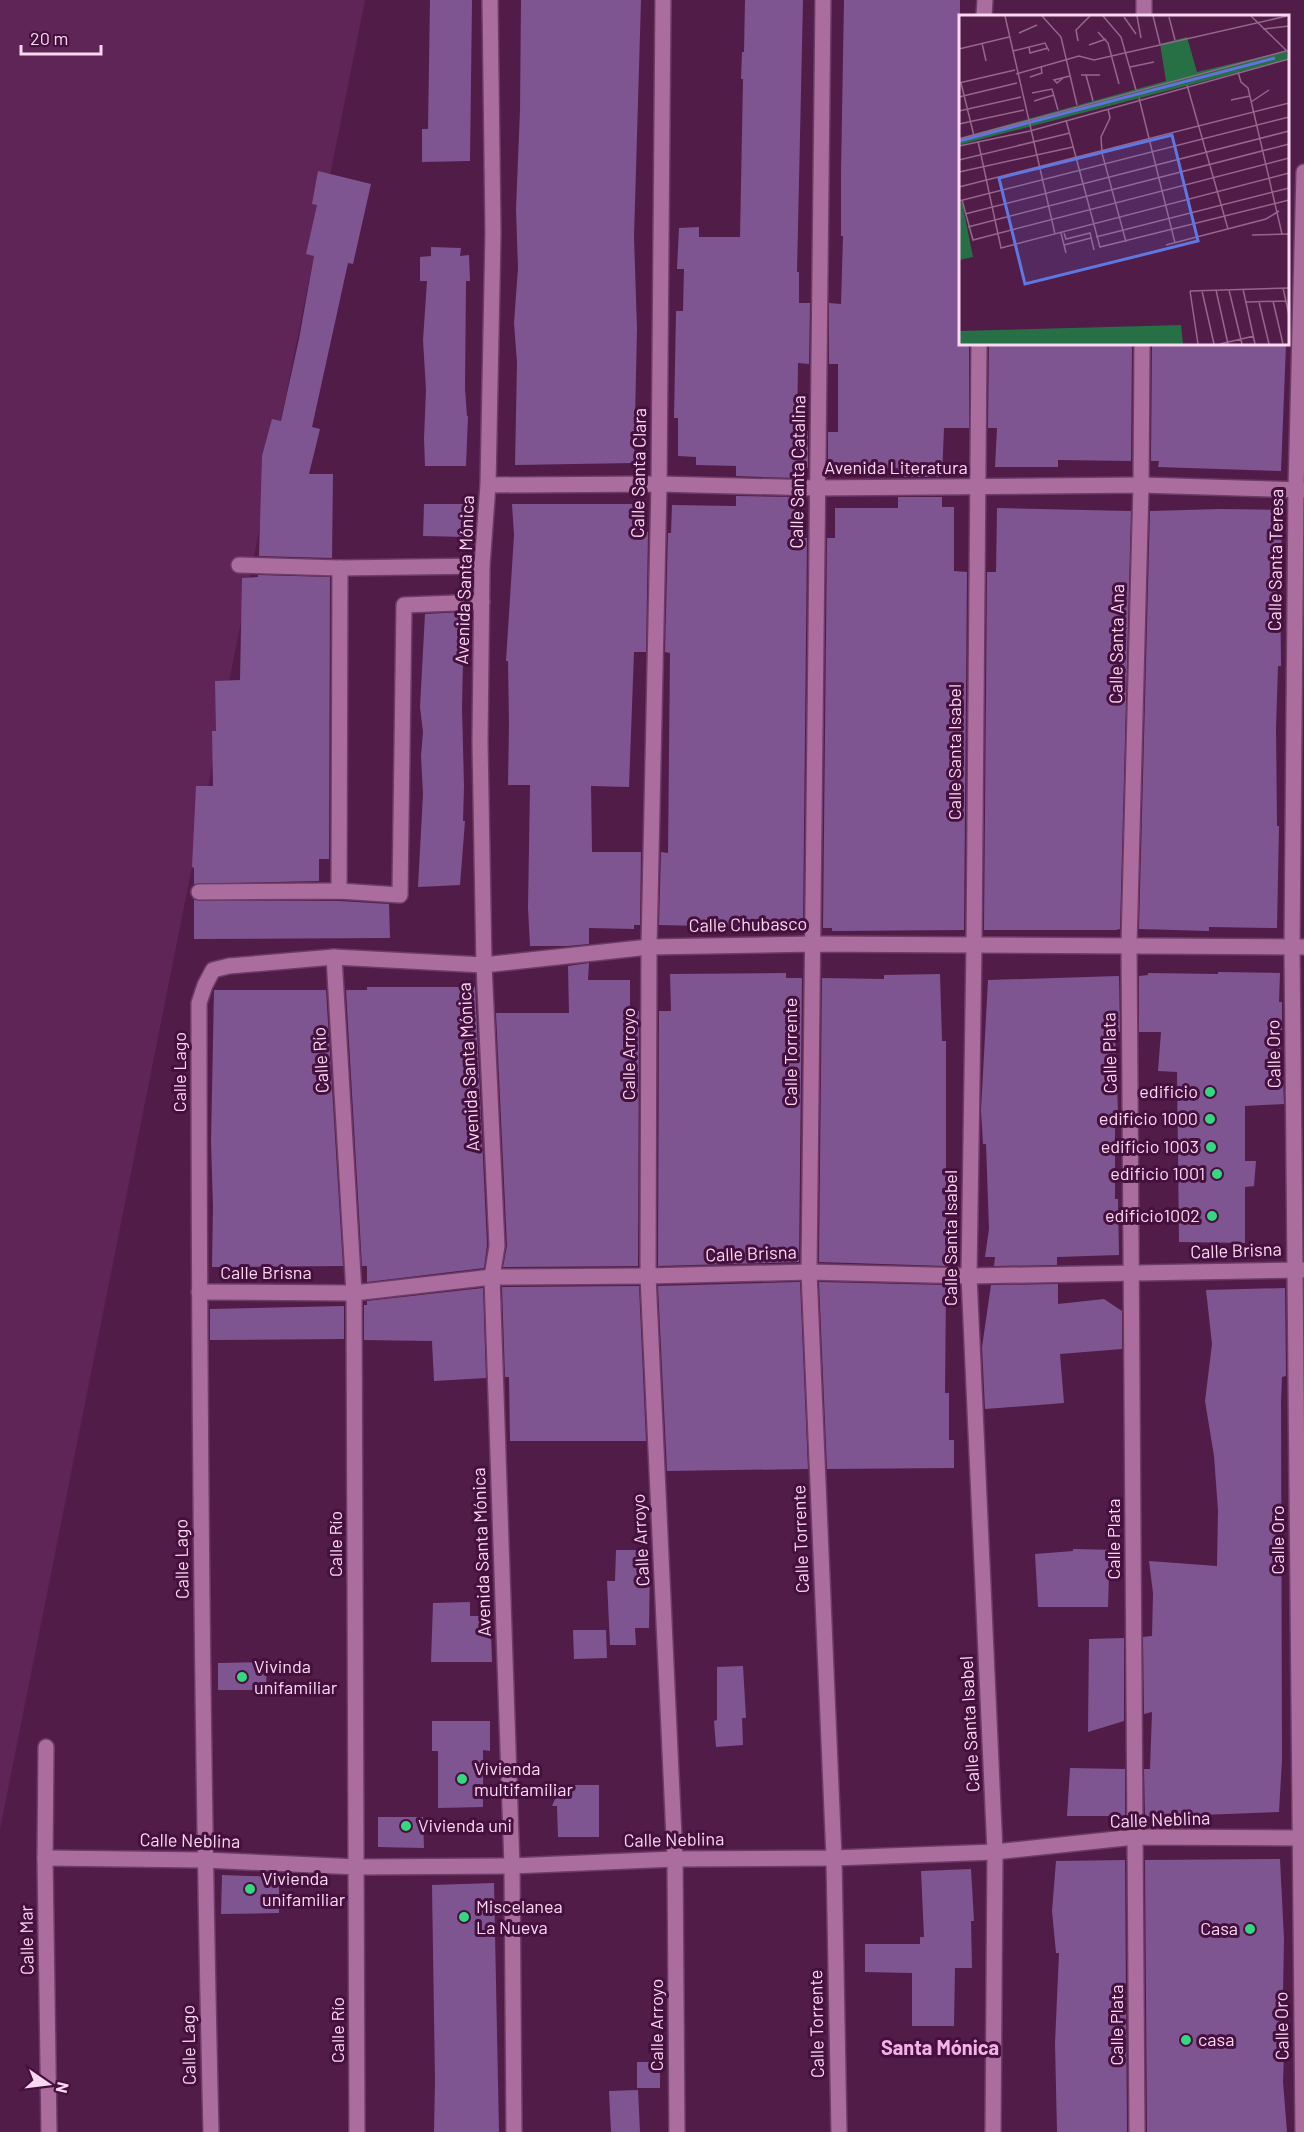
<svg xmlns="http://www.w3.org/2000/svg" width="1304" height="2132" font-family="Barlow,sans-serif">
	<rect width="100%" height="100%" fill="#521c49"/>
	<path fill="#602557" d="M 0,0 L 365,0 L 0,1829 Z"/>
	<g fill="#7e5590">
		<path d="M 430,0 L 472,0 L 470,161 L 422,162 L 422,129 L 428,129 Z"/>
		<path d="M 521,0 L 641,0 L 634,237 L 637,329 L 634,463 L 515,465 L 517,363 L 514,323 L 518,268 L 516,209 L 520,110 Z"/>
		<path d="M 745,0 L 803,0 L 797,272 L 799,272 L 799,303 L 810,303 L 809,364 L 798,363 L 797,431 L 808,431 L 808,468 L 795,468 L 795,478 L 736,476 L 736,466 L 696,465 L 696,457 L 678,456 L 678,418 L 674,418 L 676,311 L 683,311 L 684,269 L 677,269 L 679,228 L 699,227 L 699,237 L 740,237 L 743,79 L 741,79 L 742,52 L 744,52 Z"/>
		<path d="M 844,0 L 960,0 L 959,305 L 960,305 L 960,344 L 969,344 L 969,428 L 944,428 L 942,477 L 898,477 L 898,468 L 828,468 L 828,432 L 838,432 L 838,364 L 829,364 L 829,303 L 841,304 L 843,236 L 841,236 L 841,172 Z"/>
		<path d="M 318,171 L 371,184 L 353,264 L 348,263 L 312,427 L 320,429 L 309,474 L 333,474 L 332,558 L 259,556 L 262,456 L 272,419 L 281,421 L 299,339 L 314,256 L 306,254 L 317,205 L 312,204 Z"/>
		<path d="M 431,247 L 461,248 L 460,256 L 469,255 L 470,281 L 466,281 L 465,389 L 467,416 L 468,416 L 466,466 L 425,466 L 424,438 L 426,390 L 423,340 L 427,281 L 420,281 L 420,257 L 431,256 Z"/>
		<path d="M 989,344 L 1132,344 L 1131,461 L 1058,460 L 1058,467 L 995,467 L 997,428 L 988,428 Z"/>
		<path d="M 1152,344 L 1286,344 L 1281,471 L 1158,467 L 1159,461 L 1151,461 Z"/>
		<path d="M 736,496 L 795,497 L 795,538 L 807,538 L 803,928 L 659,925 L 661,852 L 668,853 L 670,653 L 665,652 L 668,533 L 671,533 L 672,505 L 736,506 Z"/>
		<path d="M 898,497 L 942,497 L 942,507 L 954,507 L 954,571 L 967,572 L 964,930 L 832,931 L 832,928 L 823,928 L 827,538 L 835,538 L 835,508 L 898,508 Z"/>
		<path d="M 424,504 L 465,504 L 466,537 L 423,536 Z"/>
		<path d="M 512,504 L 634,504 L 635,532 L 648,532 L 646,652 L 634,652 L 629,787 L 591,786 L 592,852 L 641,852 L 640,925 L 634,925 L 634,929 L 589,928 L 589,944 L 567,946 L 530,946 L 528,908 L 530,785 L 508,785 L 509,724 L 508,661 L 506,661 L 514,535 Z"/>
		<path d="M 997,508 L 1131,511 L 1120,929 L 1116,930 L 984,930 L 987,572 L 996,572 Z"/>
		<path d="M 1221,509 L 1283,510 L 1280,572 L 1281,666 L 1278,666 L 1276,728 L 1277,826 L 1279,826 L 1277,928 L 1209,927 L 1209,931 L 1139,929 L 1150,511 Z"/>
		<path d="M 258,575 L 330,577 L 329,859 L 319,859 L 319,881 L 194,884 L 194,868 L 192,867 L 196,786 L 213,786 L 212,731 L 216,731 L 215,681 L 240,680 L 242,578 L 258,577 Z"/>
		<path d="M 464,612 L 462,708 L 464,786 L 463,821 L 465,821 L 460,885 L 418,887 L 423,794 L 421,756 L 423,732 L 420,707 L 425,614 Z"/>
		<path d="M 194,900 L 339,901 L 389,904 L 390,938 L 194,939 Z"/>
		<path d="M 589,963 L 588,980 L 630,980 L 630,1011 L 639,1011 L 638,1266 L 503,1267 L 507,1246 L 496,1013 L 569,1013 L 568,966 Z"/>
		<path d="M 1218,972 L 1280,973 L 1279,1002 L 1282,1002 L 1282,1030 L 1280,1030 L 1281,1078 L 1283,1078 L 1284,1104 L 1245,1106 L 1245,1161 L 1256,1161 L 1254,1186 L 1245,1187 L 1245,1243 L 1179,1242 L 1177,1072 L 1158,1071 L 1161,1032 L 1139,1032 L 1139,976 L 1148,975 L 1148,973 L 1218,974 Z"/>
		<path d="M 786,973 L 786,978 L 802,978 L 799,1262 L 658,1266 L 659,1011 L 671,1011 L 670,974 Z"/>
		<path d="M 940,974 L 942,1041 L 946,1041 L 946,1266 L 819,1262 L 822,978 L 884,979 L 884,975 Z"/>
		<path d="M 1119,976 L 1120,1032 L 1115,1032 L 1118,1113 L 1115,1113 L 1115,1199 L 1118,1199 L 1119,1255 L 1057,1257 L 1057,1265 L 994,1266 L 995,1257 L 985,1257 L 989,1229 L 986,1144 L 983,1144 L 981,1110 L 988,980 Z"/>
		<path d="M 367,987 L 475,987 L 487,1245 L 484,1268 L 367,1282 L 367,1266 L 362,1266 L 346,990 L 367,990 Z"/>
		<path d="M 214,990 L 326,990 L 343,1266 L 212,1267 L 213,1206 L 211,1142 Z"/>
		<path d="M 800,1282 L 808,1469 L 667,1471 L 658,1286 Z"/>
		<path d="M 819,1282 L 946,1285 L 945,1393 L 949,1393 L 949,1440 L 954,1440 L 954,1468 L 827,1469 Z"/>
		<path d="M 1058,1284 L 1058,1304 L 1104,1299 L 1122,1311 L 1122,1349 L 1060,1354 L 1064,1403 L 985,1409 L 982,1347 L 991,1285 Z"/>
		<path d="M 639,1286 L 646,1441 L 510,1441 L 509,1377 L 505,1377 L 502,1287 Z"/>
		<path d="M 483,1288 L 486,1378 L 434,1381 L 432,1341 L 364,1340 L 364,1305 L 367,1305 L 367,1301 Z"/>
		<path d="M 1285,1288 L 1286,1376 L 1282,1377 L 1281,1401 L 1282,1760 L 1279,1812 L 1149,1817 L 1149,1816 L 1145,1816 L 1144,1769 L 1150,1769 L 1152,1712 L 1144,1714 L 1143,1637 L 1152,1636 L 1153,1593 L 1149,1561 L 1217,1566 L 1218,1510 L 1214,1456 L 1205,1401 L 1212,1344 L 1206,1290 Z"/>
		<path d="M 344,1306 L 344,1339 L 210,1340 L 210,1309 Z"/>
		<path d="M 1073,1549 L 1121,1550 L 1121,1573 L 1109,1574 L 1108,1607 L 1038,1607 L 1035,1554 L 1073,1551 Z"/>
		<path d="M 616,1550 L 642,1550 L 642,1560 L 650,1560 L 649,1628 L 635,1628 L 636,1645 L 610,1645 L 607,1581 L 615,1581 Z"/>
		<path d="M 470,1602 L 470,1616 L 480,1616 L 480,1634 L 491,1634 L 492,1662 L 431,1662 L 433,1603 Z"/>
		<path d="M 573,1630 L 606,1630 L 607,1658 L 574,1659 Z"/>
		<path d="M 1124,1638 L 1124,1721 L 1088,1732 L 1089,1639 Z"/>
		<path d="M 267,1662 L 266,1690 L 218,1690 L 218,1663 Z"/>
		<path d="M 743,1666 L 746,1718 L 742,1718 L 743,1745 L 716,1747 L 714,1721 L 717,1720 L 717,1667 Z"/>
		<path d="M 432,1721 L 490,1721 L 490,1751 L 483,1750 L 483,1807 L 438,1808 L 438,1751 L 432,1751 Z"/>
		<path d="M 1070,1768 L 1125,1769 L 1125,1816 L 1067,1816 Z"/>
		<path d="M 561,1785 L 599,1785 L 599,1837 L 558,1837 L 557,1806 L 552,1806 Z"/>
		<path d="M 378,1817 L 423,1817 L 424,1848 L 378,1847 Z"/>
		<path d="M 1280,1859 L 1284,1939 L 1282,2052 L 1284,2054 L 1283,2082 L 1287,2132 L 1147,2132 L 1145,1860 Z"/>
		<path d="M 1125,1860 L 1127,2132 L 1057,2132 L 1055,2043 L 1059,1953 L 1056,1953 L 1052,1911 L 1056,1861 Z"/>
		<path d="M 971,1869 L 974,1921 L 971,1921 L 972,1968 L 955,1968 L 954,2026 L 912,2026 L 912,1973 L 865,1972 L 865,1944 L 920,1944 L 920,1937 L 924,1937 L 921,1871 Z"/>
		<path d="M 222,1875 L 279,1877 L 279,1913 L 221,1914 Z"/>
		<path d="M 494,1883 L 499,2132 L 434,2132 L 435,2081 L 432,1885 Z"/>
		<rect x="637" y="2062" width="23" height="26"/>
		<path d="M 638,2090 L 640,2132 L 611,2132 L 609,2091 Z"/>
	</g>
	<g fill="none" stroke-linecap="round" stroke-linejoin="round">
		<defs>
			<g id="minor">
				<path d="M 490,0 L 493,233 L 488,485 L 482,566 L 480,742 L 484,965 L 497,1246 L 492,1277 L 512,1866 L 514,2132"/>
				<path d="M 663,0 L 659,484 L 649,947 L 648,1276 L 675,1859 L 677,2132"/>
				<path d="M 823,0 L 809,1272 L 834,1858 L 839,2132"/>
				<path d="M 984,16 L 985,0"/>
				<path d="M 1144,16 L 1144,0"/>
				<path d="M 979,344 L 974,945 L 969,1276 L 995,1852 L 993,2132"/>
				<path d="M 488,485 L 659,484 L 817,488 L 1141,485 L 1304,490"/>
				<path d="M 239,565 L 340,568 L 482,566"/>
				<path d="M 339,891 L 340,568"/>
				<path d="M 199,892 L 339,891 L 400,895 L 404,605 L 482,602"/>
				<path d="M 334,957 L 354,1293 L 357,2132"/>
				<path d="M 199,1292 L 354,1293 L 492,1277 L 648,1276 L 809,1272 L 969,1276 L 1304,1270"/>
				<path d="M 46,1747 L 45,1858 L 49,2132"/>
				<path d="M 45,1858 L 204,1860 L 357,1867 L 512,1866 L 675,1859 L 834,1858 L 995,1852 L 1135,1837 L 1304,1838"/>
				<path d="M 211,2132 C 202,1756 199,1379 199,1003 L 205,985 L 213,970 L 229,966 L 334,957 L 484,965 L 649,947 L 812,944 L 1304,947"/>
				<path d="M 1137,2132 L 1129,945 L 1141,485 L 1142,344"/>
				<path d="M 1303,2132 L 1292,947 L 1296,490 L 1304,172"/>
			</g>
		</defs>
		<use href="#minor" stroke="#6c3c66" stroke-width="18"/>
		<use href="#minor" stroke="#aa6d9e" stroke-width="15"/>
	</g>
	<g fill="#35d881" stroke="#46103e" stroke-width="2">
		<circle cx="1210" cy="1092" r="6"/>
		<circle cx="1210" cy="1119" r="6"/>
		<circle cx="1211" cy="1147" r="6"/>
		<circle cx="1217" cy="1174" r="6"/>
		<circle cx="1212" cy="1216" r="6"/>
		<circle cx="242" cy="1677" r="6"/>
		<circle cx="462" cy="1779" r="6"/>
		<circle cx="406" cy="1826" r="6"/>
		<circle cx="250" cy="1889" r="6"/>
		<circle cx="464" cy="1917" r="6"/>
		<circle cx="1250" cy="1929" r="6"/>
		<circle cx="1186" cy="2040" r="6"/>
	</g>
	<g text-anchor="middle" stroke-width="6" stroke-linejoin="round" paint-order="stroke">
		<g font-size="18" fill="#fad8f2" stroke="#46103e">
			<text x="896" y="474">Avenida Literatura</text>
			<text transform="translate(798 472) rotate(-89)" y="6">Calle Santa Catalina</text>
			<text transform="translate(639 473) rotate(-89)" y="6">Calle Santa Clara</text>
			<text transform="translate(1276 560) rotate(-89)" y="6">Calle Santa Teresa</text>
			<text transform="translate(465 580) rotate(-88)" y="6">Avenida Santa Mónica</text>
			<text transform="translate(1117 644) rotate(-89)" y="6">Calle Santa Ana</text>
			<text transform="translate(955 752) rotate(-90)" y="6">Calle Santa Isabel</text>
			<text transform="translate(748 925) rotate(-1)" y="6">Calle Chubasco</text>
			<text transform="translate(791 1052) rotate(-90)" y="6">Calle Torrente</text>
			<text transform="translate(1110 1053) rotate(-91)" y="6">Calle Plata</text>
			<text transform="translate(629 1054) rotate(-90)" y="6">Calle Arroyo</text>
			<text transform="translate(1274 1054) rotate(-91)" y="6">Calle Oro</text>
			<text transform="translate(321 1060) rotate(-93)" y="6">Calle Río</text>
			<text transform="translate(469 1067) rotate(-93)" y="6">Avenida Santa Mónica</text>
			<text transform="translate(180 1072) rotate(-90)" y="6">Calle Lago</text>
			<text transform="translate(951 1238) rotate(-90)" y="6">Calle Santa Isabel</text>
			<text transform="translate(1236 1251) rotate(-2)" y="6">Calle Brisna</text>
			<text transform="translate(751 1254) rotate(-2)" y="6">Calle Brisna</text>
			<text x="266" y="1279">Calle Brisna</text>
			<text transform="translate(801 1539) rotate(-92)" y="6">Calle Torrente</text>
			<text transform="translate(1114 1539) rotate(-90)" y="6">Calle Plata</text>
			<text transform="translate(641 1540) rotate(-93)" y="6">Calle Arroyo</text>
			<text transform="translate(1278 1540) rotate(-90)" y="6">Calle Oro</text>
			<text transform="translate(336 1544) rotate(-90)" y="6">Calle Río</text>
			<text transform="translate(482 1552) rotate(-92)" y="6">Avenida Santa Mónica</text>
			<text transform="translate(182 1559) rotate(-91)" y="6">Calle Lago</text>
			<text transform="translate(970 1724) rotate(-93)" y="6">Calle Santa Isabel</text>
			<text transform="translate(1160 1820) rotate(-2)" y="6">Calle Neblina</text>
			<text transform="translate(674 1840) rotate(-1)" y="6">Calle Neblina</text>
			<text transform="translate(190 1841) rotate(1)" y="6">Calle Neblina</text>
			<text transform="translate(27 1940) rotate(-91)" y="6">Calle Mar</text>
			<text transform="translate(817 2024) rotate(-91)" y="6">Calle Torrente</text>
			<text transform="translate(657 2025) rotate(-90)" y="6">Calle Arroyo</text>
			<text transform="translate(1117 2025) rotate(-90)" y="6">Calle Plata</text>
			<text transform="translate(1282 2026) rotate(-91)" y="6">Calle Oro</text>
			<text transform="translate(338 2030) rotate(-90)" y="6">Calle Río</text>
			<text transform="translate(189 2045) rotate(-91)" y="6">Calle Lago</text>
		</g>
		<g font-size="18" fill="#fad8f2" stroke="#46103e" text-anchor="end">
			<text x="1198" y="1098">edificio</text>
			<text x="1198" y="1125">edificio 1000</text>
			<text x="1199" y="1153">edificio 1003</text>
			<text x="1205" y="1180">edificio 1001</text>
			<text x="1200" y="1222">edificio1002</text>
			<text x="254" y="1673" text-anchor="start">Vivinda<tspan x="254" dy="21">unifamiliar</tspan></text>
			<text x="474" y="1775" text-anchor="start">Vivienda<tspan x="474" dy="21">multifamiliar</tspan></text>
			<text x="418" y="1832" text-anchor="start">Vivienda uni</text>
			<text x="262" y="1885" text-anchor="start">Vivienda<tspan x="262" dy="21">unifamiliar</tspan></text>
			<text x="476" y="1913" text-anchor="start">Miscelanea<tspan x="476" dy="21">La Nueva</tspan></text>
			<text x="1238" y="1935">Casa</text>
			<text x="1198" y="2046" text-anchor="start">casa</text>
		</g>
		<g font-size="20" font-weight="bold" fill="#f4b2e6" stroke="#46103e">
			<text x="940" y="2055">Santa Mónica</text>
		</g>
	</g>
	<g transform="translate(959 15)">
		<rect width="330" height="330" fill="#521c49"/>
		<path d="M 228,22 L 238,57 L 327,36 L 330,44 L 0,130 L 0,123 L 207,66 L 201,29 ZM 3,187 L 14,242 L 0,245 L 0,188 ZM 222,310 L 224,329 L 0,329 L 0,316 Z" fill="#276f45"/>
		<path fill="none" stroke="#6372e0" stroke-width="3" d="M 0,126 L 316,43"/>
		<path fill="none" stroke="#95678d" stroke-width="1.5" d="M 46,1 L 96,219M 83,1 L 102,22 L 118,90M 144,1 L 162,22 L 177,75M 178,1 L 182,23M 194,1 L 201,29M 292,1 L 330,38M 165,2 L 177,19M 210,2 L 216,25M 304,14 L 330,11M 139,17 L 149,28 L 160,69M 60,18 L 78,10M 119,26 L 117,15 L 131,1M 23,28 L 27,46M 130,30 L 147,24M 70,32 L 71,38 L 89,33M 0,34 L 50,22M 54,36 L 86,28 L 90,36M 171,52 L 195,47M 279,57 L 282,67 L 289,73 L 323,219M 57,59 L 120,41 L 135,45 L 328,1M 122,60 L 141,60M 127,60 L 134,86M 71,62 L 83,58 L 82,51M 104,63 L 98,68 L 95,65 L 111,61M 0,68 L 56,55M 2,68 L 15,121M 228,70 L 269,214M 73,78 L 93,74 L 99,95M 0,82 L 58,68M 180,83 L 216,228M 272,85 L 291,81M 75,86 L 95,80M 292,87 L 310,75M 149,94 L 151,103 L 142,122 L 143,138 L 167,227M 0,96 L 62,82M 107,105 L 141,232 L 330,185M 0,109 L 65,95M 0,124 L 327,36M 19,126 L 42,233 L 330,158M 0,131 L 71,116 L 330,44M 0,145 L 111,118M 0,157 L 114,132M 0,172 L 330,88M 3,185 L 14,225 L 330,143M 0,186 L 330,102M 6,199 L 330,116M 9,212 L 330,129M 102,218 L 107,238M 105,218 L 107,224 L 131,218 L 135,235M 293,220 L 330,219M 137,222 L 330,173M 105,230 L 132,223M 207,230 L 307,204 L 320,196M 324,273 L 330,300M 284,274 L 296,329M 257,275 L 269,329M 270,275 L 283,329M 231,276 L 330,273M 231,276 L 239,329M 243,276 L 255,329M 314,286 L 324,329M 287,287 L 327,286M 300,287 L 310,329M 261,329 L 295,321"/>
		<path fill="#5f77e0" fill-opacity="0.15" stroke="#5f77e0" stroke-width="3" d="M 213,120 L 239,226 L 66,269 L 40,163 Z"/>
		<rect width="330" height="330" fill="none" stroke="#fad8f2" stroke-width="3"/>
	</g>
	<g transform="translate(48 2084) rotate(104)" stroke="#46103e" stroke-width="4.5" paint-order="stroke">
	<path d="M0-4.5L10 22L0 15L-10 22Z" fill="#fad8f2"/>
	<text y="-9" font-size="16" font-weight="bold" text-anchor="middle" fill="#fad8f2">N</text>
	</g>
	<path d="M21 45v9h80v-9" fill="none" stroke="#fad8f2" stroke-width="3"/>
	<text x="30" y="45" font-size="18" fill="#fad8f2" stroke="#46103e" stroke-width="4.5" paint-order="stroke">20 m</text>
</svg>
